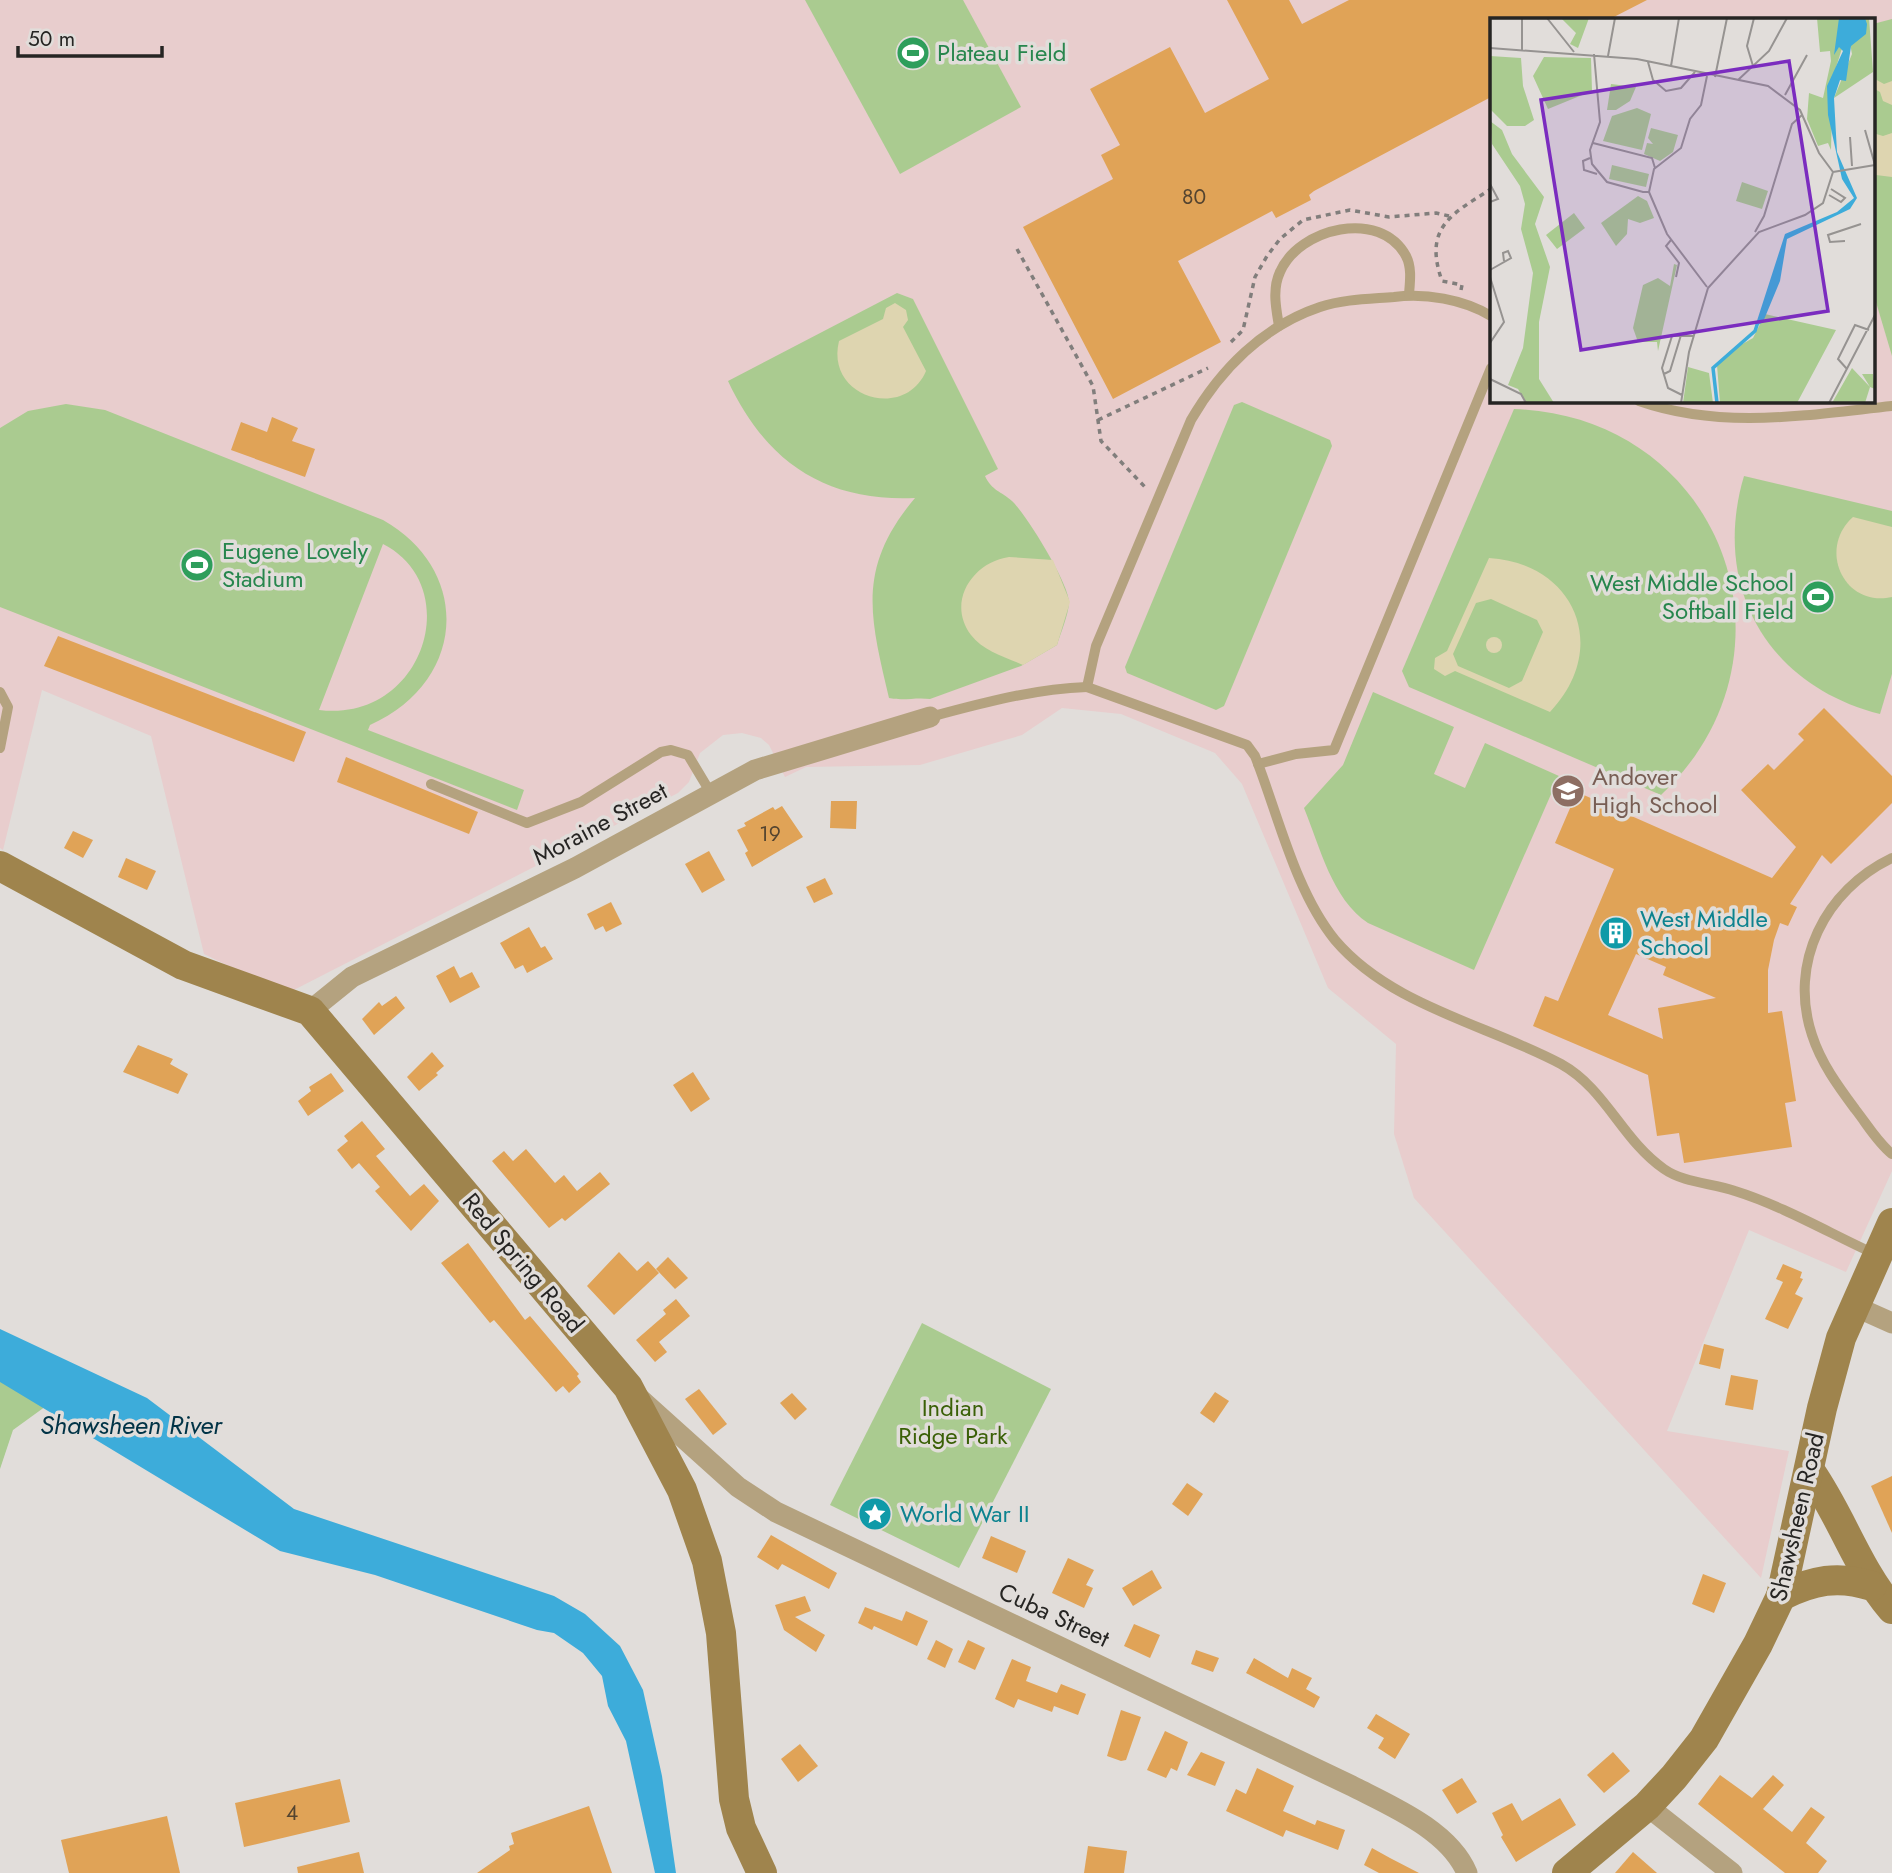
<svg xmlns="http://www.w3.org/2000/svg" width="1892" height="1873" font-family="Jost,sans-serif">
	<rect width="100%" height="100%" fill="#e1ddda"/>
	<path fill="#e8cdcd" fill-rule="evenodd" d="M 0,0 L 1892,0 L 1892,1171 L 1846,1272 L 1749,1230 L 1667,1431 L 1789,1451 L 1761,1578 L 1414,1198 L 1394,1134 L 1396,1044 L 1328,988 L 1242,784 L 1215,753 L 1121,714 L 1062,708 L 1022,735 L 920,765 L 806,767 L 785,777 L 769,745 L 761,738 L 742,733 L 723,735 L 700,753 L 689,782 L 678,793 L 286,994 L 204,954 L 151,736 L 42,690 L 3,850 L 0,848 ZM 1491,19 L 1873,19 L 1873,401 L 1491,401 Z"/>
	<g fill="#aacb90" fill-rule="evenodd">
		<path d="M 805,0 L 963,0 L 1021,107 L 900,174 Z"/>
		<path d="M 1892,19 L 1892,356 L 1873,292 L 1873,24 Z"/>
		<path d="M 897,293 L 913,299 L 998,469 L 985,476 C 992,491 1001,491 1012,501 C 1026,514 1070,585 1069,603 C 1068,616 1061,632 1057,645 L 1021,666 L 930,699 C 916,697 903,701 889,698 C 870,617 856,568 915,498 C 825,502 766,462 728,381 Z"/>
		<path d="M 1242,402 L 1330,440 L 1332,446 L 1224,706 L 1216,710 L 1127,673 L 1125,667 L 1234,405 Z"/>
		<path d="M 66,404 L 105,410 L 383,520 C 474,572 465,683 370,725 L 368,730 L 524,790 L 517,810 L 0,607 L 0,428 L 28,411 ZM 383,544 C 466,586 424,723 319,710 Z"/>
		<path d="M 1514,409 C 1721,416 1811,653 1661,795 L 1409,687 L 1402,671 Z"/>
		<path d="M 1744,476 L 1892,511 L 1892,674 L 1880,714 C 1768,686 1711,587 1744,476 Z"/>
		<path d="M 1373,692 L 1454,727 L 1434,774 L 1465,788 L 1485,743 L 1559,776 L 1474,970 L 1368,923 C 1332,899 1320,847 1304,808 L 1343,765 Z"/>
		<path d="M 922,1323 L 1051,1389 L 959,1568 L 830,1505 Z"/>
		<path d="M 0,1370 L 53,1401 L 13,1430 L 0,1469 Z"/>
	</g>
	<g fill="#ded5b0" fill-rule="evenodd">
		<path d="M 1873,78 L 1884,84 L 1892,81 L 1892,105 L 1883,101 L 1880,92 L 1873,88 Z"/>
		<path d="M 1873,133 L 1883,136 L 1892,133 L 1892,177 L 1876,175 L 1873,165 Z"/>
		<path d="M 895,303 L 906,310 L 908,320 L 903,327 L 926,371 C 905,421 825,398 839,341 L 883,319 L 886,308 Z"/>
		<path d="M 1853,517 L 1892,527 L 1892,597 C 1844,608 1817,549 1853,517 Z"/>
		<path d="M 1009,557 L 1053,560 L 1070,602 L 1057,645 L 1023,665 C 1005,657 983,651 971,635 C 946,602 973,562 1009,557 Z"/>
		<path d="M 1489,558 C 1575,563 1611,648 1550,712 L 1455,671 L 1445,676 L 1434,669 L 1435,658 L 1447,651 ZM 1491,599 L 1537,620 L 1543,632 L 1522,681 L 1509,688 L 1458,666 L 1453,654 L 1476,603 Z"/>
		<circle cx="1494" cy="645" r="8"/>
	</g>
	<path fill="#3dacda" d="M 0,1329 L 147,1398 L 294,1509 L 554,1596 L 585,1614 L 620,1646 L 643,1690 L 662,1776 L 676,1873 L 655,1873 L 626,1741 L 608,1706 L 602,1676 L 583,1653 L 554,1633 L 537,1630 L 375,1575 L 280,1551 L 0,1382 Z"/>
	<g fill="#e0a357" fill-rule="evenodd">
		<path d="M 1227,0 L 1289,0 L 1302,24 L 1349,0 L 1647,0 L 1610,19 L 1491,19 L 1491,97 L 1314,191 L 1309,195 L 1311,200 L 1276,218 L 1272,211 L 1178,261 L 1221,342 L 1113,399 L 1023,227 L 1113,179 L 1101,155 L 1120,145 L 1090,89 L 1170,47 L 1205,113 L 1269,79 Z"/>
		<path d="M 272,417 L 298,428 L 292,441 L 315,449 L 305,477 L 231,450 L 241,422 L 267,432 Z"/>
		<path d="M 58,636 L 306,732 L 294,762 L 44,666 Z"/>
		<path d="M 1824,708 L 1892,776 L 1892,803 L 1831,864 L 1822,855 L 1790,904 L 1797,907 L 1788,926 L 1780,923 L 1774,940 L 1768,970 L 1768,1013 L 1782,1011 L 1796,1101 L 1785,1103 L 1792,1147 L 1684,1163 L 1679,1133 L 1657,1136 L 1648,1075 L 1533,1026 L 1545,996 L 1558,1001 L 1614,869 L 1555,843 L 1577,792 L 1772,878 L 1796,847 L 1741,790 L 1768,764 L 1774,770 L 1804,740 L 1798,734 ZM 1636,954 L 1666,967 L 1663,975 L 1716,998 L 1658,1008 L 1663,1039 L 1608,1015 Z"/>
		<path d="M 346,757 L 478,812 L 469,834 L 337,782 Z"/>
		<path d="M 831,801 L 857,801 L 856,829 L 830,828 Z"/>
		<path d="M 782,806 L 803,837 L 752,867 L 745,853 L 748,851 L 737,830 L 746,826 L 744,823 L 773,807 L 775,810 Z"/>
		<path d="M 73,831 L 93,840 L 83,858 L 64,848 Z"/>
		<path d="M 709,851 L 725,880 L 702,893 L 685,864 Z"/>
		<path d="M 126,858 L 156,871 L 147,890 L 118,877 Z"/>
		<path d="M 825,878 L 833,894 L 814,903 L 806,887 Z"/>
		<path d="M 611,902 L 622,924 L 606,932 L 603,926 L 595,930 L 587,914 Z"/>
		<path d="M 529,927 L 541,948 L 545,946 L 553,959 L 527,973 L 523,965 L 515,969 L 500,943 Z"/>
		<path d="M 454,966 L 460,978 L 472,972 L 480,987 L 450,1003 L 436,976 Z"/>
		<path d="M 396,996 L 405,1008 L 374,1035 L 362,1019 L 379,1002 L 382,1006 Z"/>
		<path d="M 138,1045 L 173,1059 L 170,1064 L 188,1074 L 178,1094 L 123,1072 Z"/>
		<path d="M 432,1052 L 444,1066 L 436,1073 L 438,1075 L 419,1091 L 407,1077 Z"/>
		<path d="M 693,1072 L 710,1099 L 691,1112 L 673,1085 Z"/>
		<path d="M 331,1073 L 344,1091 L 308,1116 L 298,1101 L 311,1091 L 309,1087 Z"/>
		<path d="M 362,1121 L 385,1149 L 376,1156 L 410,1196 L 424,1184 L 439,1201 L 411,1231 L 375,1191 L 380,1187 L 359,1163 L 352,1169 L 337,1150 L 348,1141 L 344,1136 Z"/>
		<path d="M 526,1149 L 555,1183 L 564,1175 L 577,1191 L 600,1172 L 610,1184 L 565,1221 L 562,1218 L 549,1228 L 492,1161 L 504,1151 L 513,1161 Z"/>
		<path d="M 468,1243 L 525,1320 L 530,1316 L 579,1374 L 577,1376 L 581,1382 L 569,1393 L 563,1386 L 556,1392 L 494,1320 L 490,1323 L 441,1263 Z"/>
		<path d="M 619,1252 L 637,1271 L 648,1261 L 659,1273 L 614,1315 L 587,1286 Z"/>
		<path d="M 668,1257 L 688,1278 L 675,1289 L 656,1269 Z"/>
		<path d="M 1783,1264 L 1802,1272 L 1800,1278 L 1803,1279 L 1795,1294 L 1803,1298 L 1788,1329 L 1765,1319 L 1783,1282 L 1776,1279 Z"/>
		<path d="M 676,1299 L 690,1316 L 659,1342 L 667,1352 L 655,1362 L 636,1340 L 666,1314 L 663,1310 Z"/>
		<path d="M 1704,1344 L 1724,1349 L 1720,1369 L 1699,1364 Z"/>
		<path d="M 1731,1375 L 1758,1380 L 1753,1410 L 1725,1405 Z"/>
		<path d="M 699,1389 L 727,1424 L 713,1435 L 685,1399 Z"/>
		<path d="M 1215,1392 L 1229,1401 L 1214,1423 L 1200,1413 Z"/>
		<path d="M 792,1393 L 807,1409 L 795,1420 L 780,1403 Z"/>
		<path d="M 1892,1476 L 1892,1533 L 1871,1486 Z"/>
		<path d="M 1187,1483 L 1203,1494 L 1188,1516 L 1172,1504 Z"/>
		<path d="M 771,1535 L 837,1573 L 829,1589 L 782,1564 L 778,1570 L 757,1557 Z"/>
		<path d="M 991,1536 L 1026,1551 L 1017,1573 L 982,1558 Z"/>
		<path d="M 1068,1558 L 1094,1570 L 1086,1585 L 1093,1588 L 1084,1608 L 1052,1593 Z"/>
		<path d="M 1152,1570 L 1162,1588 L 1133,1606 L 1122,1588 Z"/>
		<path d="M 1703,1574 L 1726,1583 L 1714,1613 L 1692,1604 Z"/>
		<path d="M 805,1596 L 811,1611 L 795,1617 L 825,1635 L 816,1652 L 784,1630 L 775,1605 Z"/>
		<path d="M 865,1607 L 902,1621 L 906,1611 L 928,1621 L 917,1646 L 874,1626 L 872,1630 L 858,1623 Z"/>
		<path d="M 1134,1624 L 1160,1635 L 1150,1658 L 1124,1646 Z"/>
		<path d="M 936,1640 L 953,1649 L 945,1668 L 927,1659 Z"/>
		<path d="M 968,1640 L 985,1648 L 975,1670 L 958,1662 Z"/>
		<path d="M 1196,1650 L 1219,1658 L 1213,1672 L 1191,1664 Z"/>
		<path d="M 1254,1658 L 1288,1678 L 1292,1668 L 1312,1678 L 1306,1689 L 1320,1697 L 1314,1708 L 1246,1673 Z"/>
		<path d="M 1012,1659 L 1031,1667 L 1026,1681 L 1057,1693 L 1061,1684 L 1086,1694 L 1078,1715 L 1054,1706 L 1052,1712 L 1018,1699 L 1014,1708 L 995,1699 Z"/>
		<path d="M 1121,1710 L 1141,1717 L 1126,1760 L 1121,1761 L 1107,1756 Z"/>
		<path d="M 1376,1714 L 1410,1734 L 1395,1759 L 1378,1748 L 1384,1738 L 1367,1728 Z"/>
		<path d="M 1165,1731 L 1188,1742 L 1177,1771 L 1171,1768 L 1166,1778 L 1147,1770 Z"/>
		<path d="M 800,1744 L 818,1766 L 798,1782 L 781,1759 Z"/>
		<path d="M 1201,1752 L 1225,1762 L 1215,1786 L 1187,1775 Z"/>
		<path d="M 1613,1752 L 1630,1771 L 1604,1793 L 1587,1775 Z"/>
		<path d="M 1257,1768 L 1294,1786 L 1283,1811 L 1315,1825 L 1317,1820 L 1345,1830 L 1338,1850 L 1286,1830 L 1283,1837 L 1226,1811 L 1236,1789 L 1246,1794 Z"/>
		<path d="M 1720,1775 L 1752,1798 L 1773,1775 L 1784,1785 L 1763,1809 L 1792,1832 L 1811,1807 L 1825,1817 L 1806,1843 L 1827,1861 L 1818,1873 L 1785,1873 L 1698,1804 Z"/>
		<path d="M 1462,1778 L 1477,1802 L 1457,1814 L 1442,1790 Z"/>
		<path d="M 340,1779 L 350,1822 L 244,1847 L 235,1803 Z"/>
		<path d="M 1560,1798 L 1576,1825 L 1516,1862 L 1501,1837 L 1503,1835 L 1492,1813 L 1512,1803 L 1522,1821 Z"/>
		<path d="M 589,1806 L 612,1873 L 477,1873 L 510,1850 L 509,1846 L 514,1844 L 511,1833 Z"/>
		<path d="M 167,1816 L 180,1873 L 69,1873 L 61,1840 Z"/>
		<path d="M 1088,1846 L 1127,1851 L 1124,1873 L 1084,1873 Z"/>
		<path d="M 1372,1848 L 1390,1858 L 1419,1873 L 1379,1873 L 1364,1865 Z"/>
		<path d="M 359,1852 L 364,1873 L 298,1873 L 297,1867 Z"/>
		<path d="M 1633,1852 L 1657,1873 L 1615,1873 Z"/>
	</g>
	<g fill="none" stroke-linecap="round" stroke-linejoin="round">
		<g stroke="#817e7c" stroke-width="3.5" stroke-dasharray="5 5" stroke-linecap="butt">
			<path d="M 1017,249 L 1093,386 L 1101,441 L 1145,487 L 1146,484"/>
			<path d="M 1461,290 L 1462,285 L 1442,281 C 1423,227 1452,214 1491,189"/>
			<path d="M 1231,342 L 1243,330 L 1255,277 L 1267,256 L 1280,239 L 1303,220 L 1350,210 L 1389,217 L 1436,213 L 1449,216"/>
			<path d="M 1098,420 L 1208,368"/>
		</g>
		<g stroke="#b4a27f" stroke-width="10">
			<path d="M 1491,316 C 1463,299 1425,293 1394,297 C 1369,299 1344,299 1320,307 C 1263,326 1220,370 1191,420 L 1096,646 L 1087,687 L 1247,745 L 1255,756 C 1278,814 1295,891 1335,940 C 1391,1006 1486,1024 1561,1064 C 1606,1089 1622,1140 1664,1169 C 1684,1183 1712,1183 1735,1191 C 1783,1206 1829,1233 1875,1254"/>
			<path d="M 1279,326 C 1276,308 1272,289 1280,272 C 1299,228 1380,208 1406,256 C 1412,267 1410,282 1409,294"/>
			<path d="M 1639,401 C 1722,430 1807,415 1892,406"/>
			<path d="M 0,692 L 8,707 L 0,748"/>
			<path d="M 930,717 C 982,703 1033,689 1087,687"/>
			<path d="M 1258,764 L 1296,754 L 1334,750 L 1491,368"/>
			<path d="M 431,784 L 527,823 L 581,802 L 661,752 L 671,750 L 688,755 L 712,795"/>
			<path d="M 1892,858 C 1825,890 1788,963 1812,1035 C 1821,1063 1838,1086 1855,1109 C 1867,1124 1877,1142 1892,1154"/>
		</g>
		<g stroke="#b4a27f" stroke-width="21">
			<path d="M 310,1011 L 352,977 L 575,868 L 755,770 L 930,717"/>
			<path d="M 1854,1306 L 1892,1323"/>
			<path d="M 639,1398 L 738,1487 L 776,1512 L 1352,1786 C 1391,1806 1449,1830 1467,1873"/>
			<path d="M 1647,1806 L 1732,1873"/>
		</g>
		<g stroke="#9f844d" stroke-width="30">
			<path d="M 0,866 L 183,965 L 310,1011 L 628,1387 L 682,1490 L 707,1561 L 721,1633 L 734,1799 L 741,1828 L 762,1873"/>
			<path d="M 1810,1471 C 1841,1515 1857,1568 1892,1609"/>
			<path d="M 1781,1596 C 1813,1580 1838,1575 1872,1586"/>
			<path d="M 1567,1873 L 1647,1806 L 1674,1777 L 1704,1739 L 1758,1644 L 1781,1596 L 1822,1408 L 1841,1338 L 1892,1223"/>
		</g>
	</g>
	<defs>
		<symbol id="stadium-disc" viewBox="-11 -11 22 22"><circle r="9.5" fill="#2e9e5b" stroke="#e1ddda"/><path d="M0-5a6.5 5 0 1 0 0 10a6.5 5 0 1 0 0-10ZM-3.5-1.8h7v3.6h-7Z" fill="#fff"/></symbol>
		<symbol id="school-disc" viewBox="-11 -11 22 22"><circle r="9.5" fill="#8d6e63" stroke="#e1ddda"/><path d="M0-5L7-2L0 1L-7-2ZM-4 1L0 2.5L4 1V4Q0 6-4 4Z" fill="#fff"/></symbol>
		<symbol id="building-disc" viewBox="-11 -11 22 22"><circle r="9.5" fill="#0f9aa8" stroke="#e1ddda"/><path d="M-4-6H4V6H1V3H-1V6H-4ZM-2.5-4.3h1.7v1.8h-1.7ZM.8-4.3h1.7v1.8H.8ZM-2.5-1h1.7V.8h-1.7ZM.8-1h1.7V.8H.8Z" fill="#fff"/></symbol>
		<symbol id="sight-disc" viewBox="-11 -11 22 22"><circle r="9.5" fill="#0f9aa8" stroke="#e1ddda"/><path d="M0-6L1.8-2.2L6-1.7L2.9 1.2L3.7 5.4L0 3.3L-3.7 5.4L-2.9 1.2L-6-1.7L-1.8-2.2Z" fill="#fff"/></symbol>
	</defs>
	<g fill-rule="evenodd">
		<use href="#stadium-disc" x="894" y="34" width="38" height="38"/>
		<use href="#stadium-disc" x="178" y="546" width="38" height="38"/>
		<use href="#stadium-disc" x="1799" y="578" width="38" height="38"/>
		<use href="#school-disc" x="1549" y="772" width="38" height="38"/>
		<use href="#building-disc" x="1597" y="914" width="38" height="38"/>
		<use href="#sight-disc" x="856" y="1495" width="38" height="38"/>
	</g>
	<g text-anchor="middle" stroke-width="7" stroke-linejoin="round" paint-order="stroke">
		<g font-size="21" fill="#544430">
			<text x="1194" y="204">80</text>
			<text x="770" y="841">19</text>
			<text x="292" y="1820">4</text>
		</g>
		<g font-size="24" fill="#27864d" stroke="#e1ddda" text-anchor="start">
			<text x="937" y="61">Plateau Field</text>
			<text x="222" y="559">Eugene Lovely<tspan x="222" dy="28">Stadium</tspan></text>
			<text x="1794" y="591" text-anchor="end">West Middle School<tspan x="1794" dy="28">Softball Field</tspan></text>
		</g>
		<g font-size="24" fill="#785e54" stroke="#e1ddda" text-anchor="start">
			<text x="1592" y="785">Andover<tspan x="1592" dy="28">High School</tspan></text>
		</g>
		<g font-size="24" fill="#262523" stroke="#e1ddda">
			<text transform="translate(600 824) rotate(-28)" y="8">Moraine Street</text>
			<text transform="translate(523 1263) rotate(50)" y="8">Red Spring Road</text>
			<text transform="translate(1797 1517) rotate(-77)" y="8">Shawsheen Road</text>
			<text transform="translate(1054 1615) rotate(25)" y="8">Cuba Street</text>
		</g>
		<g font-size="24" fill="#0d838f" stroke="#e1ddda" text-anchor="start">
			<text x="1640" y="927">West Middle<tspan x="1640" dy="28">School</tspan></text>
			<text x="900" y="1522">World War II</text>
		</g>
		<g font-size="24" fill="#3a6007" stroke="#e1ddda">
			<text x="953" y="1416">Indian<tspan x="953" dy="28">Ridge Park</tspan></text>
		</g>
		<g font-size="26" font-style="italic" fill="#003346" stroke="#e1ddda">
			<text x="131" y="1434">Shawsheen River</text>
		</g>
	</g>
	<g transform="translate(1490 18)">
		<rect width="385" height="385" fill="#e1ddda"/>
		<path d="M 71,0 L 99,0 L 88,30 L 80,26 L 86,15 ZM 327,0 L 349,0 L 354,24 L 343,59 L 341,132 L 338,125 L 328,128 L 317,101 L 319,75 L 333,80 L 341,43 L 340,33 L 330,34 ZM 355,0 L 379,0 L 383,54 L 344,80 L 362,36 ZM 0,38 L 31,40 L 33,68 L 44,102 L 35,108 L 17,108 L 0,91 ZM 54,39 L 101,40 L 102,73 L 58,91 L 43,58 ZM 121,66 L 146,69 L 140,83 L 126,92 L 117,92 ZM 147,90 L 161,96 L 152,132 L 113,123 L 122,98 ZM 0,103 L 12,112 L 22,136 L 54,179 L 45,206 L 60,249 L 49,304 L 49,361 L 64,385 L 36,385 L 28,371 L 18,367 L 33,330 L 43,255 L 31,211 L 35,186 L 30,168 L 2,126 ZM 161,110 L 188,117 L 183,134 L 170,143 L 154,136 L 157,125 L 163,126 L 158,120 ZM 122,147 L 159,156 L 156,169 L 119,161 ZM 252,164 L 278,173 L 272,191 L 246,183 ZM 148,178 L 157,183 L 164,200 L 150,205 L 138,201 L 137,216 L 126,228 L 111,205 ZM 84,195 L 95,210 L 67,231 L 56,217 ZM 184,246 L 187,247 L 168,333 L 167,324 L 148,324 L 143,310 L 153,267 L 168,260 L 180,268 ZM 275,296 L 346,312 L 307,385 L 230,385 L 227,347 L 240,333 L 263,320 ZM 198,349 L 219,355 L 223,385 L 193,385 ZM 362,350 L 380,369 L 372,356 L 383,356 L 385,371 L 380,369 L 375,385 L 342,385 Z" fill="#aacb90"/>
		<path d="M 349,0 L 375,0 L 377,6 L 376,16 L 361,28 L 356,63 L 350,62 L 344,80 L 347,134 L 367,180 L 360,191 L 297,221 L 290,263 L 273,304 L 265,309 L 295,216 L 347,194 L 364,180 L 352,161 L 338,97 L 337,68 L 353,33 L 349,29 L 344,37 Z" fill="#3dacda"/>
		<path fill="none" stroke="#3dacda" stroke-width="3.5" d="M 227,385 L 223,350 L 265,313 L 268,304"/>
		<path fill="none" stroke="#969391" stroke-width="2" d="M 57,0 L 84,34M 0,30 L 147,41 L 278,68 L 310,92 L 329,135 L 343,154M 32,32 L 32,0M 104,36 L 110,104 L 100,132 L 102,146 L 117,164 L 153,174 L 159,174 L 164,151 L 191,130 L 200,101 L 211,87 L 217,58M 118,38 L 125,0M 158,44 L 163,62 L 176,73 L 191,70 L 205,54M 181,48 L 189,0M 263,48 L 257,28 L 264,0M 225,59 L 237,0M 248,62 L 279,33 L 297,0M 295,77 L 317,37M 375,112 L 385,147M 360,119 L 362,148M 103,125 L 162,140 L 165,150M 100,140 L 93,143 L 94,152 L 107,156M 343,154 L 385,147M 0,166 L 8,181 L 0,184M 159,174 L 177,216 L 217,269M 339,177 L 351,184 L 355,180 L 341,171M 265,214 L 274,198 L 302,106 L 312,97M 181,222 L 176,228 L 189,245 L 186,259M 355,223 L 340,224 L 338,217 L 371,206M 0,252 L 21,240 L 18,233 L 13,235 L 14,243M 0,259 L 14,304 L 0,325M 357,351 L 348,341 L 365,307 L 379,312M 174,356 L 180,353 L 191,317M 0,361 L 31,376 L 36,385M 192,377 L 178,370 L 172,350 L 182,318 L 203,318M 191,385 L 199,334 L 218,270 L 269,214 L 315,197 L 333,185 L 343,154M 339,385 L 385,297"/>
		<path fill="#7b2cbf" fill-opacity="0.15" stroke="#7b2cbf" stroke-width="3.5" d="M 299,43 L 338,293 L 91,332 L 51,82 Z"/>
		<rect width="385" height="385" fill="none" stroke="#262523" stroke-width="3.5"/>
	</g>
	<path d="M18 46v10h144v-10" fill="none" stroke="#262523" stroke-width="3.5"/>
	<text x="28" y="46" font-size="21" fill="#262523" stroke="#e1ddda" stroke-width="5" paint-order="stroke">50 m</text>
</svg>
